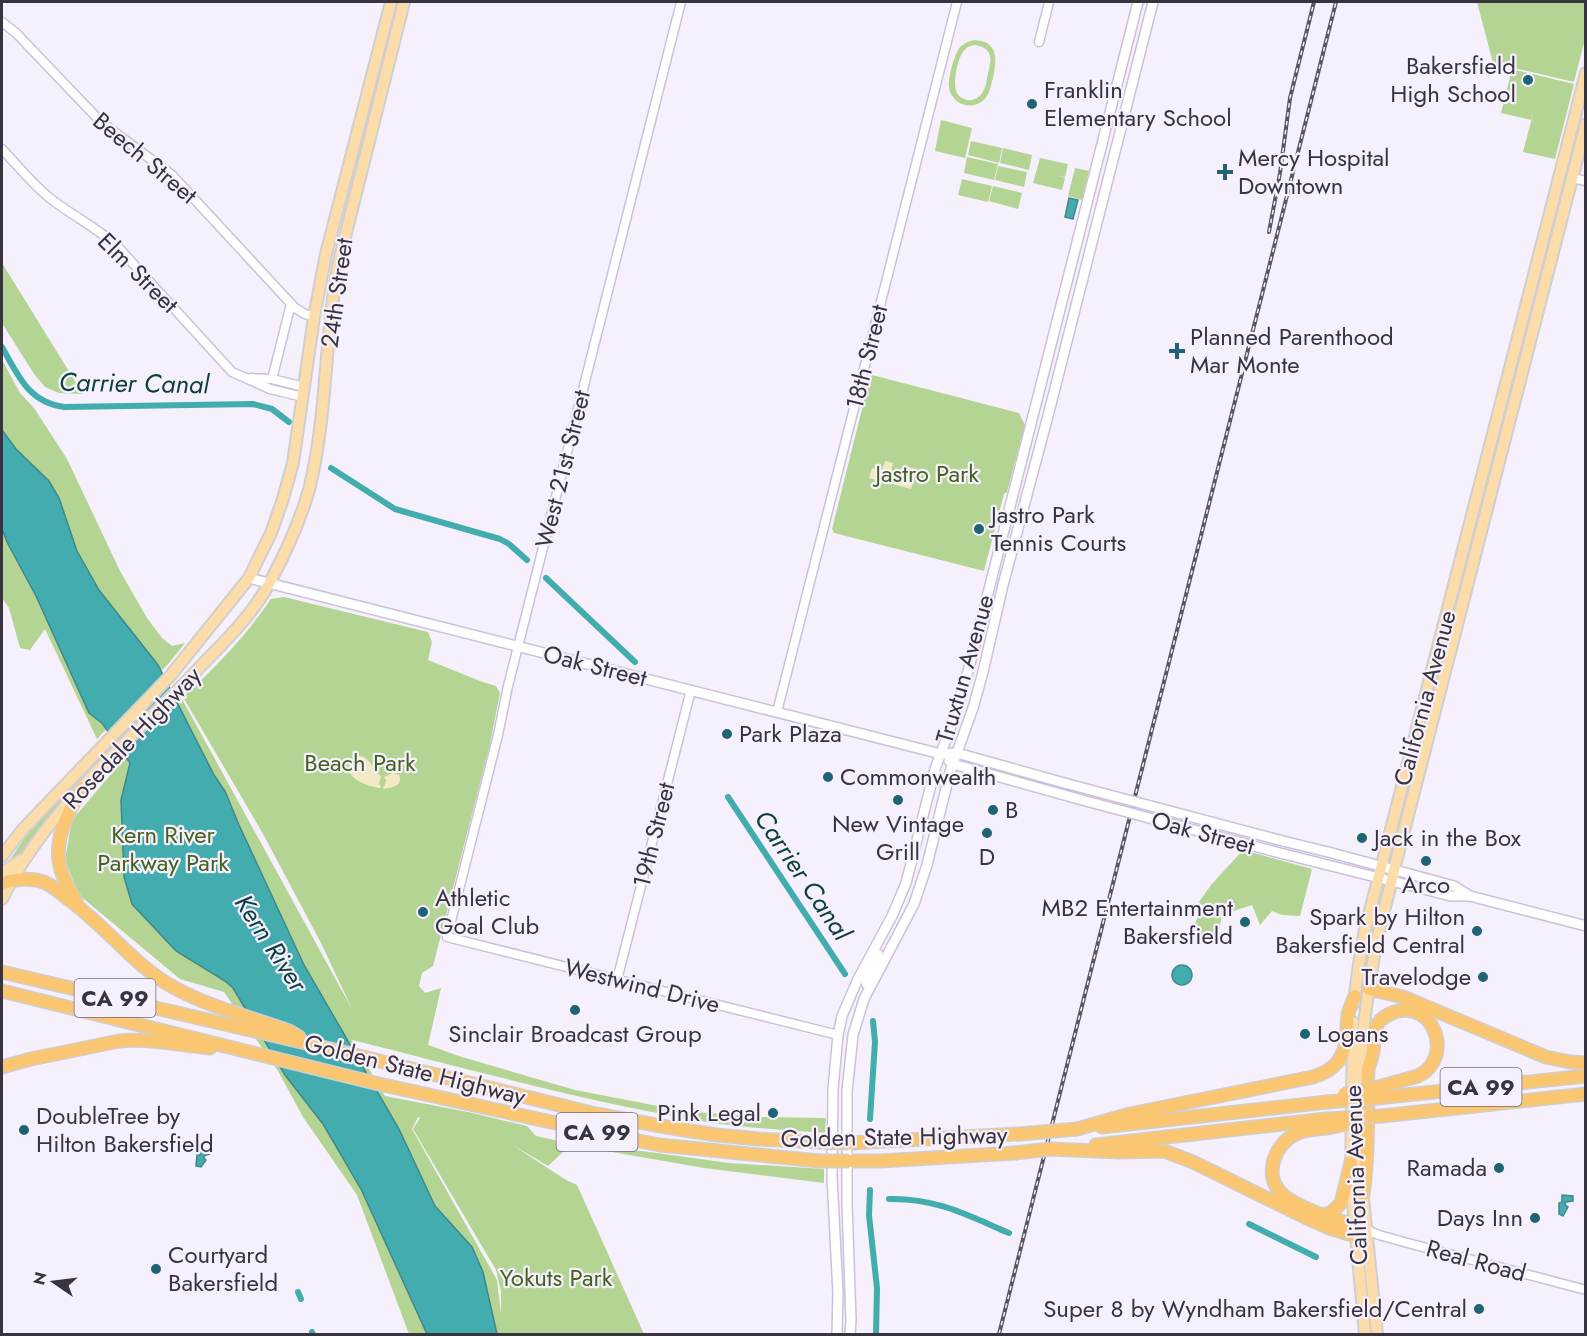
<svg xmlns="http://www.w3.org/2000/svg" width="1587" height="1336" font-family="Jost,sans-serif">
	<rect width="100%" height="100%" fill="#f5f0fb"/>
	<g fill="#b4d493" fill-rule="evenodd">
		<path d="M 1477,2 L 1585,2 L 1585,39 L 1574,82 L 1493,63 Z"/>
		<path d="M 974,40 C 999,41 997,60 993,78 C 991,84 990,91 987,96 C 981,106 967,108 958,102 C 953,98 949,92 949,86 C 948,77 955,52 961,46 C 965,43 969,41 974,40 ZM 975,45 C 993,48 992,59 988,73 C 986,84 985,97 972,100 C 968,101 963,99 959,96 C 951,88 957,60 963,52 C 966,47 970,46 975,45 Z"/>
		<path d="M 1512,69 L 1574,84 L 1555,159 L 1523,152 L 1535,106 L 1531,120 L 1501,113 Z"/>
		<path d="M 941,120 L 972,128 L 965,158 L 935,151 Z"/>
		<path d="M 971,141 L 1002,148 L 999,163 L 968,155 Z"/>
		<path d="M 1003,148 L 1032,155 L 1029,170 L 1000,163 Z"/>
		<path d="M 967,157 L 998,164 L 994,180 L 964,173 Z"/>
		<path d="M 1040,158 L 1068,164 L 1065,177 L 1058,176 L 1065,178 L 1062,190 L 1033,183 Z"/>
		<path d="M 998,166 L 1027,172 L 1024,187 L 995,180 Z"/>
		<path d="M 1075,168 L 1089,171 L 1082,200 L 1068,196 Z"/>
		<path d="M 962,179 L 992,186 L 988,202 L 958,195 Z"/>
		<path d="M 993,186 L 1022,193 L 1018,209 L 989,201 Z"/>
		<path d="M 1552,222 L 1550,239 L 1524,339 L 1528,312 Z"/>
		<path d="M 2,263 L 83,394 L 59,393 L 45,387 L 34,374 L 2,323 Z"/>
		<path d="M 1519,357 L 1520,357 L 1479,518 L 1484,496 L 1485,481 L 1517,358 Z"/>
		<path d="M 2,360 L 20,393 L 34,408 L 67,459 L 120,571 L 147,618 L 162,638 L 172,646 L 185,643 L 169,663 L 97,739 L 45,629 L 30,650 L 20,648 L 9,608 L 2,598 Z"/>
		<path d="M 872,375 L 1019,413 L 1025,425 L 1007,492 L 1004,494 L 984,571 L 834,533 L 832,529 L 870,377 Z"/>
		<path d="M 1475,533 L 1401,823 L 1401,809 L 1471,538 Z"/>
		<path d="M 284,597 L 428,632 L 432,642 L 428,660 L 480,681 L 496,686 L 500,693 L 490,744 L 433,966 L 422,973 L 419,986 L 425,993 L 441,988 L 428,1045 L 462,1057 L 575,1090 L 684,1111 L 759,1117 L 826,1118 L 825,1133 C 786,1130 746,1128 707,1122 C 587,1102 469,1069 352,1040 L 385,1096 L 468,1112 L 527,1126 L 536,1136 L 595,1149 L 642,1151 L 729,1163 L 824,1169 L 824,1183 L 704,1168 L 595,1149 L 564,1151 L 548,1166 L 511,1144 L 566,1180 L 577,1185 L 644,1334 L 409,1334 L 357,1195 L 303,1117 L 278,1071 L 224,992 L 180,979 L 79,895 L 65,860 L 72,820 L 113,772 L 182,699 L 352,1009 L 321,943 L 262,832 L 183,697 C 216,667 246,636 271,599 ZM 418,1117 L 420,1118 L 413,1129 L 496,1270 L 501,1291 L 501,1314 L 497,1280 L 412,1129 Z"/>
		<path d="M 91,766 L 92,768 L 53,811 L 18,857 L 11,863 L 9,861 L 26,836 Z"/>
		<path d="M 1243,850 L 1312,869 L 1300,916 L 1282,915 L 1272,911 L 1260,925 L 1252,905 L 1221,915 C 1222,924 1217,932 1217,940 C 1206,945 1194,941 1189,930 L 1193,928 L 1200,912 L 1205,908 L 1199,902 L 1211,885 Z"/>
	</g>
	<g fill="#f3e9c4">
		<path d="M 885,461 L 893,463 L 891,473 L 905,476 L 908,467 L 916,469 L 911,489 L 869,478 L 872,468 L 882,470 Z"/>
		<path d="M 360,756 C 372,758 372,771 381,776 L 379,784 L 381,786 L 380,788 C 370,787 347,780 349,766 C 350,760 355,758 360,756 Z"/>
		<path d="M 393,773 L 399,775 C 404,785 392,788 384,789 L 383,787 L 385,785 L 386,780 L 384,777 Z"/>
	</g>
	<g fill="#42acae" stroke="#3f888c" stroke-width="1.5">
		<path d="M 1069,198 L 1078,200 L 1073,219 L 1065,217 Z"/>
		<path d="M 2,430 L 16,449 L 49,481 L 59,498 L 77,551 L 99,590 L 158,665 L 214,775 L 225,791 L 239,825 L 304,965 L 399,1129 L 435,1206 L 472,1247 L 483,1272 L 497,1334 L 427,1334 L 361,1189 L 323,1124 L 285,1075 L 233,988 L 225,981 L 176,951 L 132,904 L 124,877 L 121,800 L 130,763 L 102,723 L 89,713 L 36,596 L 7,542 L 2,529 Z"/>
		<circle cx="1182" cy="975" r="10"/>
		<path d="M 200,1148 L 211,1150 L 210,1154 L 204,1156 L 204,1158 L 206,1160 L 201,1167 L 196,1166 L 197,1155 L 200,1155 Z"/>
		<path d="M 1562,1195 L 1573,1196 L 1573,1201 L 1566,1202 L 1565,1205 L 1568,1207 L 1563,1216 L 1559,1214 L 1559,1203 L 1562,1202 Z"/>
	</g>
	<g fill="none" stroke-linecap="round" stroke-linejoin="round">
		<g stroke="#42acae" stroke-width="6">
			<path d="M 2,347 C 18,375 28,402 64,407 L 253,404 L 272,409 L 289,422"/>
			<path d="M 331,468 L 395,509 L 500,539 L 509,544 L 527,560"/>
			<path d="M 546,578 L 635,662"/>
			<path d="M 728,797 L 845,974"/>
			<path d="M 870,1119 L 875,1042 L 873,1021"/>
			<path d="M 870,1190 L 869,1215 L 877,1288 L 876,1334"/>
			<path d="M 889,1199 C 936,1198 967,1215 1009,1233"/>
			<path d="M 1249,1224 L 1316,1257"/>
			<path d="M 298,1292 L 301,1299"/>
			<path d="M 312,1332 L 313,1334"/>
		</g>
		<defs>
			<g id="tertiary">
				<path d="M 681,2 L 508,686 L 498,735 L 447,937 L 838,1035"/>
				<path d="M 2,22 L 16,33 L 101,122 L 172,175 L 295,308 L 305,314 L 314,317"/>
				<path d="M 1039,42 L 1049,2"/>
				<path d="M 2,149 C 18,166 33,185 51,199 C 73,216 97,228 117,246 L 232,372 L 270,389 L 303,397"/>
				<path d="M 1572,178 L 1586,181"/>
				<path d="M 251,378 L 272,379 L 304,387"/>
				<path d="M 272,379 L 291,304"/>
				<path d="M 777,712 L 957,2"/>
				<path d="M 617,980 L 691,690"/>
				<path d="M 1367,1230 L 1379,1235 L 1404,1242 L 1586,1290"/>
			</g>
			<g id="secondary">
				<path d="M 249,578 L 941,754 L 957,753 L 1068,784"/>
				<path d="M 949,761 L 953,764 L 1082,800"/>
				<path d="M 1283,841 L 1332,853 L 1454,886 L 1470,896"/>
				<path d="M 1280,853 L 1451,896 L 1470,896 L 1586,926"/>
				<path d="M 870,987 L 866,983 L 867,975 L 878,954"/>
				<path d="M 837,1334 L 838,1293 L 832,1177 L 833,1089 L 838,1035 L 842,1016 L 857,981 L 892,916 L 906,883 L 935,769 L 953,721 L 969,668 L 1138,2"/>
				<path d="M 850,1334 L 851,1320 L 847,1204 L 847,1091 L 853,1035 L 864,999 L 914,904 L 927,865 L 950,772 L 973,708 L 983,672 L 1003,585 L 1049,412 L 1153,2"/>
			</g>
			<g id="primary">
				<path d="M 2,856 L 23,829 L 171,675 L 249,578 L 271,533 L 282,502 L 293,463 L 314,317 L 326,254 L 391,2"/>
				<path d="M 2,873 L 21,860"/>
				<path d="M 2,899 C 47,808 129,742 198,669 C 224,642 252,616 270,582 C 285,554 302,516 310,486 C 328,411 324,332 340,257 L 404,2"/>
				<path d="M 1354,1003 L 1359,964 L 1364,934 L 1586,73"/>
				<path d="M 1353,1022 L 1351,1181 L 1365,1334"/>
				<path d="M 1361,1173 C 1356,1102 1361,1027 1374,956 C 1380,924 1389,893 1396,862 L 1586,124"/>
				<path d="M 1362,1189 L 1377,1334"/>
			</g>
			<g id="motorway">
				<path d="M 2,883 C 16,879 32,877 46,883 C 55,887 61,894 68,899 C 106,926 132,964 173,987 C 209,1007 250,1017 289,1031 L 299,1037"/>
				<path d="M 77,904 C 72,892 64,882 61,870 C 52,841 68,812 82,788"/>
				<path d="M 2,972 L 310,1044 L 596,1114 L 678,1129 L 717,1135 L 758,1139 L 819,1142"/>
				<path d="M 1369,989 L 1403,997 L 1546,1057 L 1570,1062 L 1586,1063"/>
				<path d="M 2,991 L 379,1084 L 619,1137 L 660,1145 L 819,1161"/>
				<path d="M 2,1067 L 31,1059 L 119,1041 C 149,1038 179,1045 210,1048"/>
				<path d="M 1377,1098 L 1586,1076"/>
				<path d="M 1382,1116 L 1586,1094"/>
				<path d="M 1102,1127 L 1327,1102"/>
				<path d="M 1328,1128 C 1318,1129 1305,1129 1296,1134 C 1275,1143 1263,1175 1281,1193 C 1295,1207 1335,1220 1355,1225"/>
				<path d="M 1077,1129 L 1130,1114 L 1313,1077 C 1336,1070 1345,1057 1347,1034 C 1347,1027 1347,1021 1348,1014 C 1350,1008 1352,1002 1355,996"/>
				<path d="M 849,1143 L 1020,1134"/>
				<path d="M 1096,1145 L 1326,1119"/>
				<path d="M 1050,1149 L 1120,1152 L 1164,1151 L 1193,1162 L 1309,1219 L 1329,1228 L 1356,1236"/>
				<path d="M 849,1161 L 880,1161 L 1015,1153"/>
				<path d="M 1363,1195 C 1368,1164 1367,1134 1368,1103 C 1368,1092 1367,1081 1368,1070 C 1369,1064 1372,1058 1373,1052 C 1374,1043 1372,1034 1377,1025 C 1381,1018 1388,1014 1395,1012 C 1434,999 1455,1058 1418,1076 L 1375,1088"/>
				<path d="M 1324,1215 L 1332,1212 L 1341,1203 L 1351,1162"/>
			</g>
		</defs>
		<use href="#tertiary" stroke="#ccc0da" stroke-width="11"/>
		<use href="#secondary" stroke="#ccc0da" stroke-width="12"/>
		<use href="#primary" stroke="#cfced1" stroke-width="14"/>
		<use href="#motorway" stroke="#cfced1" stroke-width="15"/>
		<use href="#tertiary" stroke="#fff" stroke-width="8"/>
		<use href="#secondary" stroke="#fff" stroke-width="9"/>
		<use href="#primary" stroke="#fcddaa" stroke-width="10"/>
		<use href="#motorway" stroke="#fac672" stroke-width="12"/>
		<defs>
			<g id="rail">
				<path d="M 1269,232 L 1280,173 L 1290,98 L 1314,2"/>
				<path d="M 999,1334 L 1336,2"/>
			</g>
		</defs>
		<use href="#rail" stroke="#5a5560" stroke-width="4"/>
		<use href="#rail" stroke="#f5f0fb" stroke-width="1.5" stroke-dasharray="4.5" stroke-linecap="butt"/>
		<defs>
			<g id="secondary-bridge">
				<path d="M 1068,784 L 1283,841"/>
				<path d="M 1082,800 L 1280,853"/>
			</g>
			<g id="motorway-bridge">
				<path d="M 1344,1094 L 1375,1088"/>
				<path d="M 1327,1102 L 1377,1098"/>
				<path d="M 1326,1119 L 1382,1116"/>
				<path d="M 1328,1128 L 1350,1123"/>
				<path d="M 1020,1134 L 1077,1129"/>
				<path d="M 819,1142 L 849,1143"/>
				<path d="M 1015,1153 L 1050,1149"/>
				<path d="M 819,1161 L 849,1161"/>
			</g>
		</defs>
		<use href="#secondary-bridge" stroke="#ccc0da" stroke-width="12" stroke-linecap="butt"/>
		<use href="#motorway-bridge" stroke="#cfced1" stroke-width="15" stroke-linecap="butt"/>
		<use href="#secondary-bridge" stroke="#fff" stroke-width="9"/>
		<use href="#motorway-bridge" stroke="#fac672" stroke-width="12"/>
	</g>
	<g fill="#1f6375" stroke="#f5f0fb" stroke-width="2">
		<circle cx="1528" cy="80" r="6"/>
		<circle cx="1032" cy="104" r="6"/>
		<path d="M1222 163h6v6h6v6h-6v6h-6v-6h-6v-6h6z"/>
		<path d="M1174 342h6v6h6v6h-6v6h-6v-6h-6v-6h6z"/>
		<circle cx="979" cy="529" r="6"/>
		<circle cx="727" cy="734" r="6"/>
		<circle cx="828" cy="777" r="6"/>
		<circle cx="898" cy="800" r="6"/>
		<circle cx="993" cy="810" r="6"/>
		<circle cx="987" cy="833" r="6"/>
		<circle cx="1362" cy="838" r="6"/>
		<circle cx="1426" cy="861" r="6"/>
		<circle cx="423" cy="912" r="6"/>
		<circle cx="1245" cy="922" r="6"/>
		<circle cx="1477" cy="931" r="6"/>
		<circle cx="1483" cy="977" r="6"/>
		<circle cx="575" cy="1010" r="6"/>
		<circle cx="1305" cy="1034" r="6"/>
		<circle cx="773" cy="1113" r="6"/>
		<circle cx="24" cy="1130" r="6"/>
		<circle cx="1499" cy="1168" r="6"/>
		<circle cx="1535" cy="1218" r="6"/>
		<circle cx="156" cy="1269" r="6"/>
		<circle cx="1479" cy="1309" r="6"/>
	</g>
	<g text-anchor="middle" stroke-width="4.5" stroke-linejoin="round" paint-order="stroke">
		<g fill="#f5f0fb" stroke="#716c77" stroke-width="1.5">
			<rect x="74.5" y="979" width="81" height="38" rx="4.5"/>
			<rect x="1440.5" y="1068" width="81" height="38" rx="4.5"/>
			<rect x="556.5" y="1113" width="81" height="38" rx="4.5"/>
		</g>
		<g font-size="22" font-weight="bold" fill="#38333e">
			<text x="115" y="1006">CA 99</text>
			<text x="1481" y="1095">CA 99</text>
			<text x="597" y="1140">CA 99</text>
		</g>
		<g font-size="24" fill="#38333e" stroke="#f5f0fb" text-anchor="start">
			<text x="1516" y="74" text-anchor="end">Bakersfield<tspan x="1516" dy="28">High School</tspan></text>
			<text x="1044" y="98">Franklin<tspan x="1044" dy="28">Elementary School</tspan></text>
			<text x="1238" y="166">Mercy Hospital<tspan x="1238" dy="28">Downtown</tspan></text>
			<text x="1190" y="345">Planned Parenthood<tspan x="1190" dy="28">Mar Monte</tspan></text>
			<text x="991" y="523">Jastro Park<tspan x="991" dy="28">Tennis Courts</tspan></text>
			<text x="739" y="742">Park Plaza</text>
			<text x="840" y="785">Commonwealth</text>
			<text x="1005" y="818">B</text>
			<text x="898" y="832" text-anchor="middle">New Vintage<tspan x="898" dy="28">Grill</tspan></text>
			<text x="1374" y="846">Jack in the Box</text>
			<text x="987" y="865" text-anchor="middle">D</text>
			<text x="1426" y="893" text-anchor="middle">Arco</text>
			<text x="435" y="906">Athletic<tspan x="435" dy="28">Goal Club</tspan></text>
			<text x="1233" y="916" text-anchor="end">MB2 Entertainment<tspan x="1233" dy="28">Bakersfield</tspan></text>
			<text x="1465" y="925" text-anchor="end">Spark by Hilton<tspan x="1465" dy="28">Bakersfield Central</tspan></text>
			<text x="1471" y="985" text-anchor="end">Travelodge</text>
			<text x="575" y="1042" text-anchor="middle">Sinclair Broadcast Group</text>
			<text x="1317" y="1042">Logans</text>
			<text x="761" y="1121" text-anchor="end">Pink Legal</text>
			<text x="36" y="1124">DoubleTree by<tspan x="36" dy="28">Hilton Bakersfield</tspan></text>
			<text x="1487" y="1176" text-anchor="end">Ramada</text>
			<text x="1523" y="1226" text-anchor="end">Days Inn</text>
			<text x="168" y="1263">Courtyard<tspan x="168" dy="28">Bakersfield</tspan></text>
			<text x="1467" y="1317" text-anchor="end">Super 8 by Wyndham Bakersfield/Central</text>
		</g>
		<g font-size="24" fill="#38333e" stroke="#f5f0fb">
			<text transform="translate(145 158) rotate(40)" y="8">Beech Street</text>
			<text transform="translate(138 273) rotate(45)" y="8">Elm Street</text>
			<text transform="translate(337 293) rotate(-82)" y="8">24th Street</text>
			<text transform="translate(867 357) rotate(-76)" y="8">18th Street</text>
			<text transform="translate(563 469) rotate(-76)" y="8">West 21st Street</text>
			<text transform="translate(595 666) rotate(14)" y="8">Oak Street</text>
			<text transform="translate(965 669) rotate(-74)" y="8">Truxtun Avenue</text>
			<text transform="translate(1425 698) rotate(-75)" y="8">California Avenue</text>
			<text transform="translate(132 738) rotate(-46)" y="8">Rosedale Highway</text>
			<text transform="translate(1203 833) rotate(15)" y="8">Oak Street</text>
			<text transform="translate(654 835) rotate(-76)" y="8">19th Street</text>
			<text transform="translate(642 986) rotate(14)" y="8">Westwind Drive</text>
			<text transform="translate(415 1070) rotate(14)" y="8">Golden State Highway</text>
			<text transform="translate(894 1137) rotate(-1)" y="8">Golden State Highway</text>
			<text transform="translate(1356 1175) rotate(-92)" y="8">California Avenue</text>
			<text transform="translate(1476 1261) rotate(15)" y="8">Real Road</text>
		</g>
		<g font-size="24" fill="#44621e" stroke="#f5f0fb">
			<text x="927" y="482">Jastro Park</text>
			<text x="360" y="771">Beach Park</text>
			<text x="163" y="843">Kern River<tspan x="163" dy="28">Parkway Park</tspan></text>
			<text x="556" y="1286">Yokuts Park</text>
		</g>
		<g font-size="26" font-style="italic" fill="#0e3f40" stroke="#f5f0fb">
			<text transform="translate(134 383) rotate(1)" y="9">Carrier Canal</text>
			<text transform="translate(803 875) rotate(56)" y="9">Carrier Canal</text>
			<text transform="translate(271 943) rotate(57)" y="9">Kern River</text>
		</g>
	</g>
	<rect width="1587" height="1336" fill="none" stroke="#38333e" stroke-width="6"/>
	<g transform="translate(54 1282) rotate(284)" stroke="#f5f0fb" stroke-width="4.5" paint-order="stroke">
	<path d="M0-4.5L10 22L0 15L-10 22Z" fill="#38333e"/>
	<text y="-9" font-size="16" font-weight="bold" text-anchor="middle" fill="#38333e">N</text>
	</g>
</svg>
